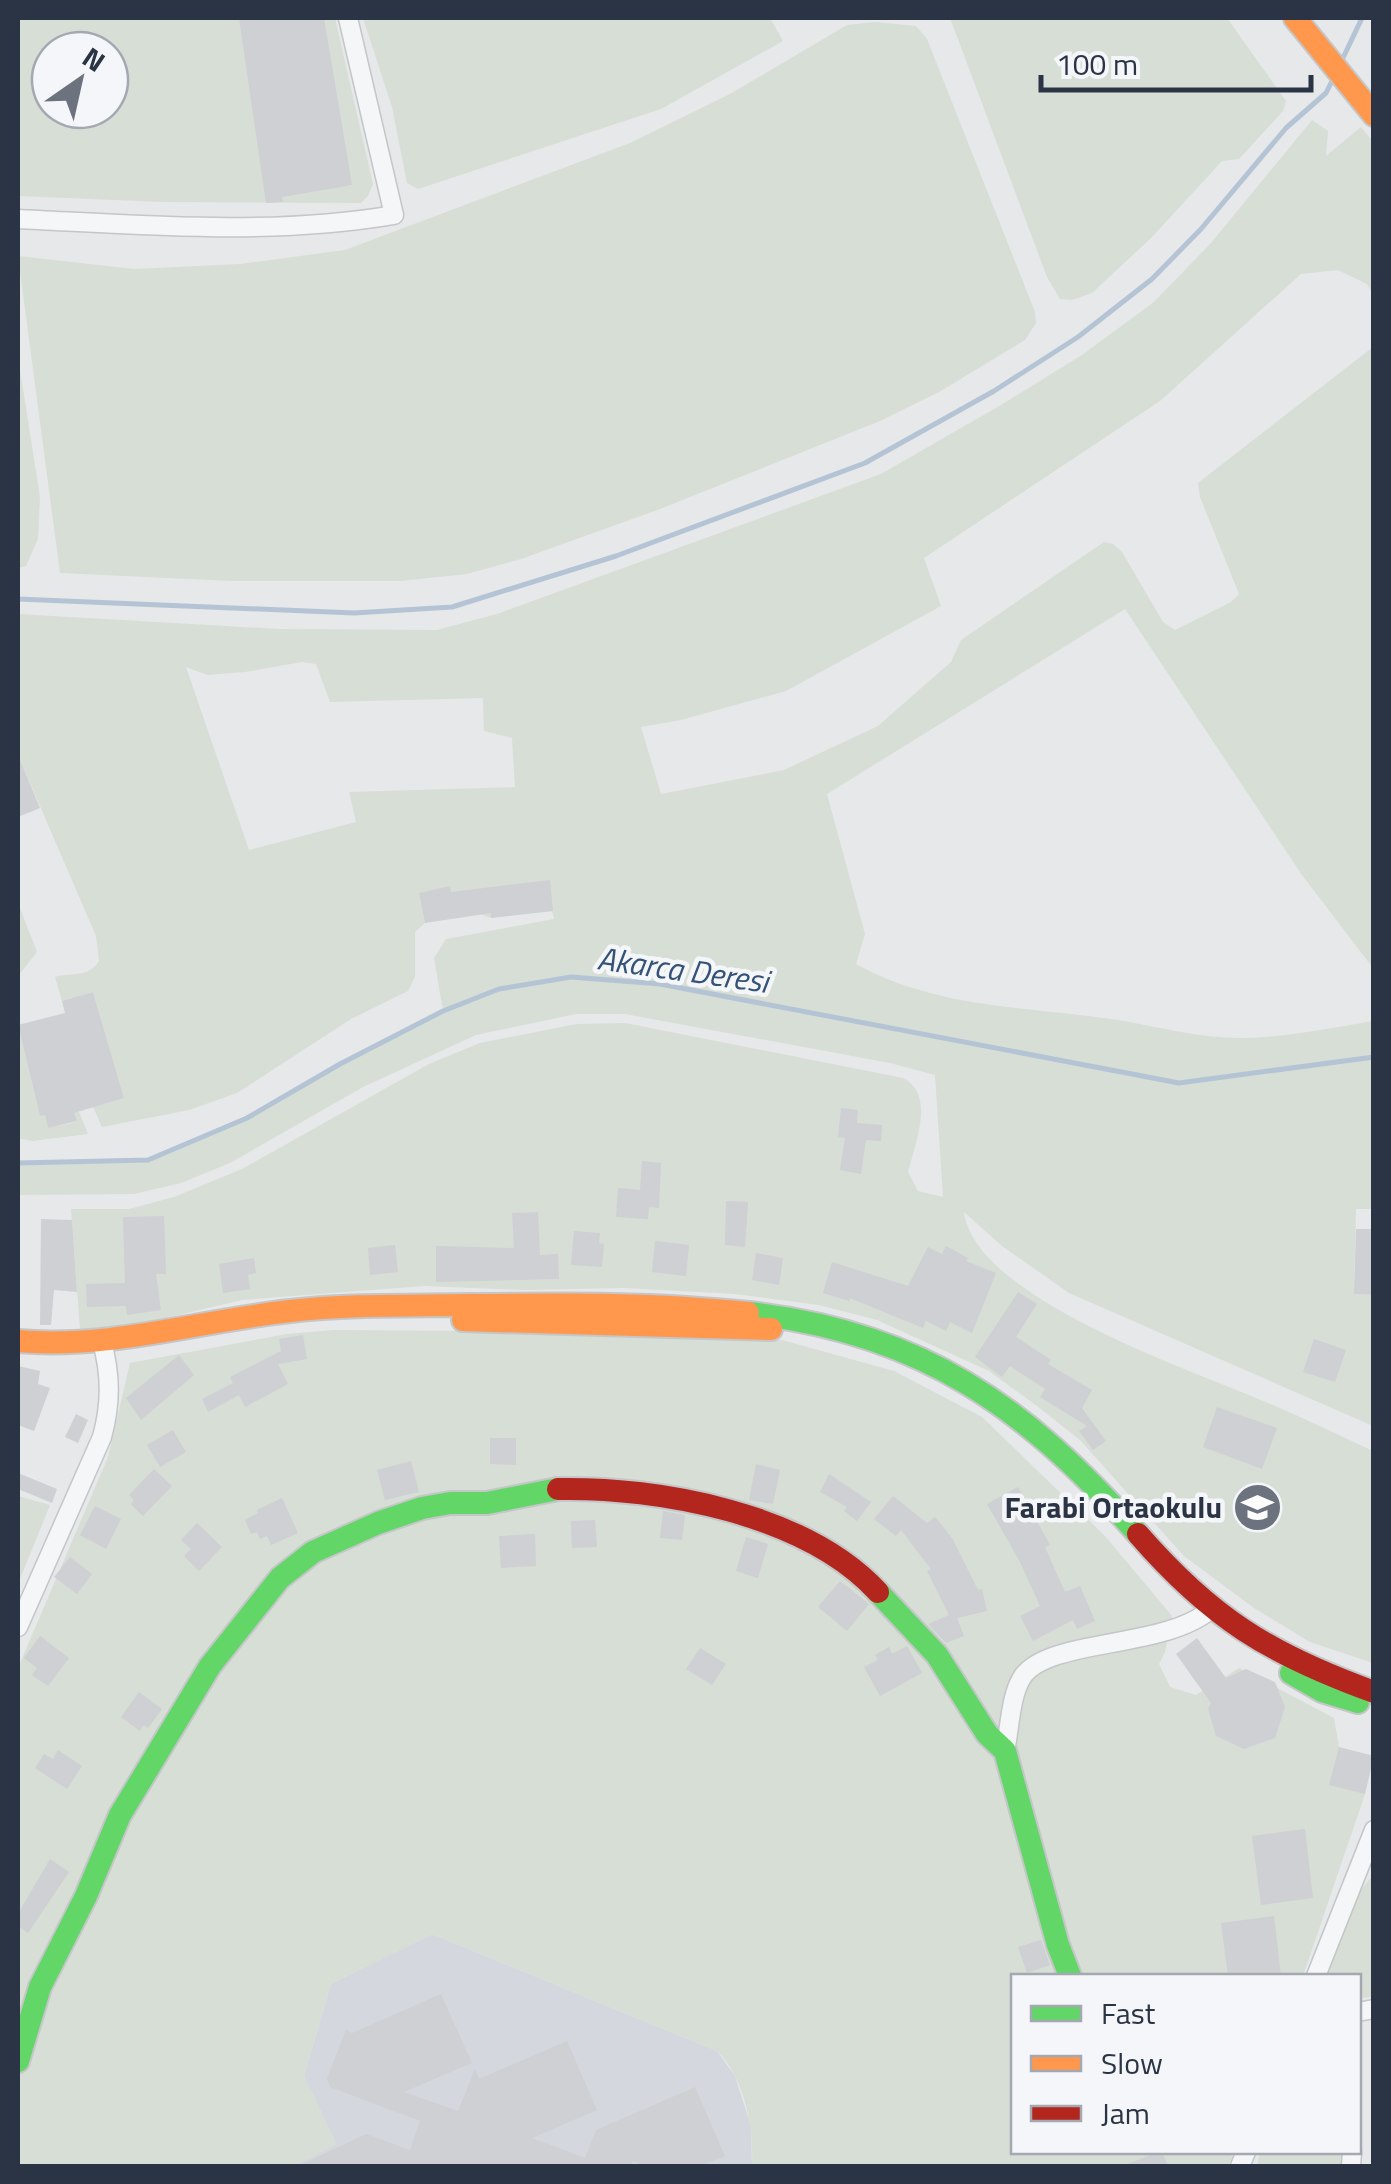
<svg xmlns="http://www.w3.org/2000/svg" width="1391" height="2184" font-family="'Titillium Web',sans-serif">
	<rect width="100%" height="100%" fill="#e6e8ea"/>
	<path fill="#d4d7dd" d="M 432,1934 L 717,2051 L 735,2076 L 751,2126 L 752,2166 L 294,2166 L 336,2144 L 304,2076 L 331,1984 Z"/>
	<g fill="#d6ded6" fill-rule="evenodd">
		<path d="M 18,18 L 335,18 L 373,184 L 368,196 L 361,203 L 163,202 L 18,196 ZM 50,50 L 110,50 L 110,110 L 50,110 Z"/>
		<path d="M 363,18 L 770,18 L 783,41 L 661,109 L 418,189 L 407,183 L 392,107 Z"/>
		<path d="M 950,18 L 1227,18 L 1286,101 L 1283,111 L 1239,159 L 1222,161 L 1152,237 L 1092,293 L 1072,300 L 1060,299 L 1047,277 Z"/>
		<path d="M 875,22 L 916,26 L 927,39 L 1035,312 L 1036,323 L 1025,340 L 939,392 L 880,421 L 660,509 L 521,559 L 467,574 L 400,581 L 232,581 L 60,573 L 18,256 L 134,269 L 240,264 L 345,250 L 630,143 L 730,94 L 847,25 Z"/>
		<path d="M 1312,120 L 1328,131 L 1326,156 L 1361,127 L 1373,142 L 1373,294 L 1367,284 L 1338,270 L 1301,274 L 1160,401 L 924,558 L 941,606 L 786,691 L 681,720 L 641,727 L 661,794 L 784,770 L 878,726 L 951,662 L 961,640 L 1104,542 L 1113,544 L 1122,552 L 1163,622 L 1175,630 L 1231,602 L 1239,594 L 1200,497 L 1198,483 L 1373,347 L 1373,968 L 1302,875 L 1125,609 L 827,794 L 865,934 L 856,964 C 936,1009 1034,1007 1124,1021 C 1164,1028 1203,1039 1245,1038 C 1288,1037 1331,1028 1373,1021 L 1373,1209 L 1356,1209 L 1354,1294 L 1373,1295 L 1373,1426 L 1069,1293 L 1002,1246 L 964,1212 C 975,1299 1195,1371 1268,1403 C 1304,1418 1338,1435 1373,1451 L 1373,1663 L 1310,1642 L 1254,1608 L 1184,1556 L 1080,1440 L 1037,1406 L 989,1371 L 877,1320 L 819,1305 L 735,1294 L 624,1288 L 525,1290 L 424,1286 L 242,1300 L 111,1331 L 80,1329 L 71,1209 L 129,1209 L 174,1197 L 242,1169 L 429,1064 L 480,1043 L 577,1024 L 625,1023 L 903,1078 C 936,1094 915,1144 908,1172 L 918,1191 L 943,1197 L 935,1075 L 890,1063 L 625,1014 L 576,1014 L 476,1035 L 363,1087 L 230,1163 L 181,1183 L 134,1194 L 18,1195 L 18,1163 L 148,1160 L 247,1118 L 340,1064 L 443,1011 L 434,958 L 446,939 L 554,919 L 552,911 L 491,918 L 419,893 L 425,923 L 415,932 L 415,977 L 408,991 L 351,1019 L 237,1093 L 189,1110 L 102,1127 L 93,1107 L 124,1098 L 93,992 L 62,1001 L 55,977 C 73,972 88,978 99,961 L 96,936 L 18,755 L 18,614 L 280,629 L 437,630 L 497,614 L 881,474 L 1001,405 L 1082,355 L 1154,302 L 1211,243 ZM 302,662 L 316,664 L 330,702 L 483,698 L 484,731 L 512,738 L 515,787 L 349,792 L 356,822 L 249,850 L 186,667 L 207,675 L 245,672 Z"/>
		<path d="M 18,357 L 40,497 L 38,539 L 26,566 L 18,568 Z"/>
		<path d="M 18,903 L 37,952 L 18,976 Z"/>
		<path d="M 18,1026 L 40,1116 L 45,1115 L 48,1128 L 76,1122 L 73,1108 L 77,1107 L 88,1134 L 32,1141 L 18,1138 Z"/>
		<path d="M 333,1330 L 738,1333 L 782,1340 L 894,1371 L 982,1417 L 1105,1536 L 1172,1616 L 1165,1652 L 1159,1664 L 1170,1687 L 1196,1695 L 1239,1668 L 1334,1718 L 1339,1747 L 1365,1794 L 1303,1976 L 1014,1976 L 1014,2152 L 1234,2152 L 1228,2166 L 752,2166 C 754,2129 745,2078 717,2051 L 432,1934 L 331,1984 L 304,2076 L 336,2144 L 294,2166 L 18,2166 L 18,1668 L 108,1457 L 130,1363 L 287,1334 Z"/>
		<path d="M 18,1496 L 50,1505 L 18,1584 Z"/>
		<path d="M 1373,1875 L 1373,1997 L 1359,1998 L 1358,1976 L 1325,1976 L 1361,1890 Z"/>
		<path d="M 1260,2152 L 1343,2152 L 1341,2166 L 1257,2166 Z"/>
	</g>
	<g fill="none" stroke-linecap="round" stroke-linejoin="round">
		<g stroke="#b4c4d5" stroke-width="5">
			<path d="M 1342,60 L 1362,18"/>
			<path d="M 18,599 L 354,613 L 452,607 L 616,556 L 865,463 L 994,391 L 1078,337 L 1152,279 L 1201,229 L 1286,128 L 1326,93 L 1333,79"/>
			<path d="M 18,1163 L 148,1160 L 247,1118 L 340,1064 L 443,1011 L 499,989 L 571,977 L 660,984 L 1179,1083 L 1374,1057"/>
		</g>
	</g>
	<g fill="#ced0d3">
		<path d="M 239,18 L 324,18 L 352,185 L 282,197 L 283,202 L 266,203 Z"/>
		<path d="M 18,755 L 40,808 L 18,817 Z"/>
		<path d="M 550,880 L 553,911 L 491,918 L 491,913 L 425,923 L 419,893 L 450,886 L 451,892 Z"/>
		<path d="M 93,992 L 124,1098 L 74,1113 L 77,1121 L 48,1128 L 45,1115 L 40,1116 L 18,1025 L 65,1013 L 62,1001 Z"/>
		<path d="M 841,1108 L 858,1110 L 857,1123 L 882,1125 L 881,1141 L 866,1140 L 861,1174 L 840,1170 L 845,1138 L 838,1137 Z"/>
		<path d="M 642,1161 L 661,1163 L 659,1208 L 649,1207 L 648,1219 L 616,1217 L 618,1188 L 640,1190 Z"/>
		<path d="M 726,1201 L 748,1202 L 745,1247 L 725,1245 Z"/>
		<path d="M 538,1212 L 540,1255 L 558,1254 L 559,1279 L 436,1282 L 436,1246 L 514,1248 L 512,1213 Z"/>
		<path d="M 164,1216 L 166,1274 L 156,1274 L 161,1310 L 127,1315 L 126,1306 L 87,1307 L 86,1284 L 125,1283 L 123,1217 Z"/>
		<path d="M 41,1219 L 72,1220 L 77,1292 L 54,1290 L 51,1325 L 40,1325 Z"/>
		<path d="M 1356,1229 L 1374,1229 L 1374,1295 L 1354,1294 Z"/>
		<path d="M 574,1231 L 600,1233 L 599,1243 L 604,1244 L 602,1267 L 571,1265 Z"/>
		<path d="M 655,1241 L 689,1245 L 686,1276 L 652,1272 Z"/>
		<path d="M 395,1245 L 398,1272 L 370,1275 L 368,1248 Z"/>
		<path d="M 946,1246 L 968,1258 L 966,1261 L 996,1273 L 972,1333 L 950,1322 L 946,1331 L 926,1321 L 923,1328 L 850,1298 L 849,1301 L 823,1293 L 832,1262 L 908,1286 L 928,1247 L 942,1254 Z"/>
		<path d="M 756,1253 L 783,1258 L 779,1285 L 752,1280 Z"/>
		<path d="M 254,1258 L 256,1273 L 248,1275 L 250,1289 L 223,1293 L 219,1264 Z"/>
		<path d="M 1018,1292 L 1037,1304 L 1016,1337 L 1051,1360 L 1048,1364 L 1092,1390 L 1082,1408 L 1106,1441 L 1093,1450 L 1079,1431 L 1087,1426 L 1040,1397 L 1045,1389 L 1010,1366 L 1002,1377 L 975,1357 Z"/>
		<path d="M 303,1335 L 307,1359 L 278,1364 L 288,1384 L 245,1407 L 239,1395 L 208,1412 L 202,1399 L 233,1383 L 230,1377 L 281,1351 L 279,1339 Z"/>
		<path d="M 1314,1339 L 1346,1350 L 1335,1382 L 1303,1372 Z"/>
		<path d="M 179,1355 L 194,1375 L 141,1420 L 126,1398 Z"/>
		<path d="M 18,1366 L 40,1371 L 38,1384 L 50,1388 L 34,1431 L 18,1425 Z"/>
		<path d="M 1217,1407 L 1277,1428 L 1262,1469 L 1203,1447 Z"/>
		<path d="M 76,1414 L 88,1420 L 78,1443 L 65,1437 Z"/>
		<path d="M 173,1430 L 186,1452 L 160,1467 L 147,1445 Z"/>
		<path d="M 490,1438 L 516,1438 L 516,1465 L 490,1464 Z"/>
		<path d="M 411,1461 L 419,1492 L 385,1500 L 377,1470 Z"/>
		<path d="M 756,1464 L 780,1470 L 773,1504 L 749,1500 Z"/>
		<path d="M 154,1469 L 172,1486 L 143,1516 L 131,1504 L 134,1500 L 129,1495 Z"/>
		<path d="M 18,1473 L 57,1489 L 52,1503 L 18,1489 Z"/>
		<path d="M 829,1474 L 871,1502 L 857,1521 L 844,1511 L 847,1507 L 820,1492 Z"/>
		<path d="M 1018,1487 L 1050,1545 L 1045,1547 L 1065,1592 L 1080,1586 L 1095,1621 L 1077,1629 L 1073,1620 L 1033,1641 L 1020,1616 L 1040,1606 L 1019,1560 L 987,1504 Z"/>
		<path d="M 893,1496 L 927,1523 L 935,1517 L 952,1538 L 978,1590 L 982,1589 L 987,1611 L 957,1618 L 964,1636 L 946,1643 L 928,1624 L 949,1615 L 927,1571 L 931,1569 L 901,1530 L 896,1536 L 874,1519 Z"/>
		<path d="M 282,1498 L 298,1533 L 271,1545 L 267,1536 L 260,1539 L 257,1532 L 251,1534 L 245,1520 L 258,1513 L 257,1510 Z"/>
		<path d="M 95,1506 L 121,1519 L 106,1549 L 80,1535 Z"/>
		<path d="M 663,1511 L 685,1515 L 682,1540 L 660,1538 Z"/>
		<path d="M 595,1520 L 597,1547 L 572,1548 L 571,1521 Z"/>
		<path d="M 197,1523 L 222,1547 L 199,1571 L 184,1556 L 191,1549 L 181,1540 Z"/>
		<path d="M 535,1534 L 536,1566 L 501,1568 L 499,1536 Z"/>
		<path d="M 746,1537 L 768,1544 L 758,1578 L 736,1571 Z"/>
		<path d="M 70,1557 L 92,1574 L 77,1594 L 54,1577 Z"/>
		<path d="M 840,1581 L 869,1604 L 847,1631 L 818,1607 Z"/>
		<path d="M 40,1636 L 69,1658 L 48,1686 L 32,1675 L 37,1668 L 24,1658 Z"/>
		<path d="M 1197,1638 L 1226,1678 L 1246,1669 L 1275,1682 L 1285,1707 L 1275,1738 L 1244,1749 L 1216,1736 L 1208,1709 L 1211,1703 L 1176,1654 Z"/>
		<path d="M 907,1646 L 922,1673 L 880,1696 L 864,1667 L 878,1660 L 875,1655 L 889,1647 L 892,1654 Z"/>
		<path d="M 700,1648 L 726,1664 L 712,1685 L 686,1669 Z"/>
		<path d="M 139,1692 L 162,1709 L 148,1728 L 144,1725 L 140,1731 L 121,1717 Z"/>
		<path d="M 1339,1747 L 1374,1756 L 1365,1794 L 1329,1785 Z"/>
		<path d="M 58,1750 L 82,1766 L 67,1789 L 35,1768 L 44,1754 L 53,1759 Z"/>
		<path d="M 1305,1829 L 1313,1898 L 1261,1905 L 1252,1836 Z"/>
		<path d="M 50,1859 L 69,1872 L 28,1933 L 18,1926 L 18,1914 Z"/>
		<path d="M 1274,1916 L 1281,1976 L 1228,1976 L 1221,1923 Z"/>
		<path d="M 1041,1940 L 1050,1965 L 1027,1973 L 1018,1947 Z"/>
		<path d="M 441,1994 L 472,2063 L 404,2092 L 458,2111 L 475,2069 L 479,2079 L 567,2041 L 597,2110 L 532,2138 L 585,2158 L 596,2130 L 695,2087 L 725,2156 L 701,2166 L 646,2166 L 633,2161 L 631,2166 L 298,2166 L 366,2134 L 410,2150 L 420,2121 L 330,2087 L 327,2078 L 346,2030 L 352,2033 Z"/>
		<path d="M 1158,2152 L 1162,2152 L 1168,2166 L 1123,2166 Z"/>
	</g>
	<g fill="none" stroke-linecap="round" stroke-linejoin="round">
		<defs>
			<g id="street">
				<path d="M 18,219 C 143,225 270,236 394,215 L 348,18"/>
				<path d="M 18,1627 L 102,1437 C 111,1404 111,1375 102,1342"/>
				<path d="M 1005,1751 C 1010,1729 1010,1695 1023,1676 C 1050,1638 1166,1649 1211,1609"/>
				<path d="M 1316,1976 L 1374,1830"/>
				<path d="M 1358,2012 L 1374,2009"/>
				<path d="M 1240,2166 L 1246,2152"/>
				<path d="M 1351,2166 L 1352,2152"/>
			</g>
			<g id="fast">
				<path d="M 748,1313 C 920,1332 1026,1406 1138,1534"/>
				<path d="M 878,1592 L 937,1655 L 987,1734 L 1005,1751 L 1058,1945 L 1070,1976"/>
				<path d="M 1291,1673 L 1322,1691 L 1358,1702"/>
				<path d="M 18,2061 L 40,1987 L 86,1896 L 120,1815 L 210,1666 L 280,1578 L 313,1552 L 378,1523 L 422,1508 L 450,1503 L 487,1503 L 558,1489"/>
			</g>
			<g id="slow">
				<path d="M 1295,18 L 1374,115"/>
				<path d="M 463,1320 L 771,1329"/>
				<path d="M 18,1341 C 112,1349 198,1321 290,1311 C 351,1304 412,1306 473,1305 C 565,1304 656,1303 748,1313"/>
			</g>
			<g id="jam">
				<path d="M 558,1489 C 660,1487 806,1514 878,1592"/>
				<path d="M 1138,1534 C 1211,1618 1269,1654 1374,1692"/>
			</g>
		</defs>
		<use href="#street" stroke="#c4c6c8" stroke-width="21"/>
		<use href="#fast" stroke="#c4c6c8" stroke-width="26"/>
		<use href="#slow" stroke="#c4c6c8" stroke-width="26"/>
		<use href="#jam" stroke="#c4c6c8" stroke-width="26"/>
		<use href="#street" stroke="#f5f6f7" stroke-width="18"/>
		<use href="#fast" stroke="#63d668" stroke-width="22"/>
		<use href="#slow" stroke="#ff974d" stroke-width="22"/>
		<use href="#jam" stroke="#b3261e" stroke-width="22"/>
	</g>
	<defs>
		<symbol id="school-disc" viewBox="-11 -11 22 22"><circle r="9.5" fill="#6c737f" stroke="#f4f6f9"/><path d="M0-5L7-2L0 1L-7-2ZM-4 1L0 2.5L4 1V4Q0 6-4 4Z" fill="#fff"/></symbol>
	</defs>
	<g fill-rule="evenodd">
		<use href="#school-disc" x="1230" y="1480" width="55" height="55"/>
	</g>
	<g text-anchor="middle" stroke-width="9" stroke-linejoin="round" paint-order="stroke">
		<g font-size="30" font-weight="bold" fill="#2b3445" stroke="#f4f6f9" text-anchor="end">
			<text x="1222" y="1518">Farabi Ortaokulu</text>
		</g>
		<g font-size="32" font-style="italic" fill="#34527a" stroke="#f4f6f9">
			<text transform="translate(683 970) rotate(8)" y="11">Akarca Deresi</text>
		</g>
	</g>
	<rect width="1391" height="2184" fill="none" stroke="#2b3445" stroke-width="40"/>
	<rect x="1011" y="1974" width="350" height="180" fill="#f4f6f9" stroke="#a4a8b1" stroke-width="2.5"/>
	<rect x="1031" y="2006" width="50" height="15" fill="#63d668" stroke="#a4a8b1" stroke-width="2.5"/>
	<text x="1101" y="2024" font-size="30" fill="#2b3445">Fast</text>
	<rect x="1031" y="2056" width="50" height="15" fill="#ff974d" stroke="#a4a8b1" stroke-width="2.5"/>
	<text x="1101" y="2074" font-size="30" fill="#2b3445">Slow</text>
	<rect x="1031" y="2106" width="50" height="15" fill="#b3261e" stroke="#a4a8b1" stroke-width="2.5"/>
	<text x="1101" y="2124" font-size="30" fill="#2b3445">Jam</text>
	<g transform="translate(80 80) rotate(34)"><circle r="48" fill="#f4f6f9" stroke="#a4a8b1" stroke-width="2.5"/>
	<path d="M0-8L18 38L0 25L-18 38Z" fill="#6c737f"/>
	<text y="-15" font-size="28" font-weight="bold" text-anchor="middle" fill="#2b3445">N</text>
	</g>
	<path d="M1041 75v15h270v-15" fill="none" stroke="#2b3445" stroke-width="5"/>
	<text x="1056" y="75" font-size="30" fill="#2b3445" stroke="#f4f6f9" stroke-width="8" paint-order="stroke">100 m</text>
</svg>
